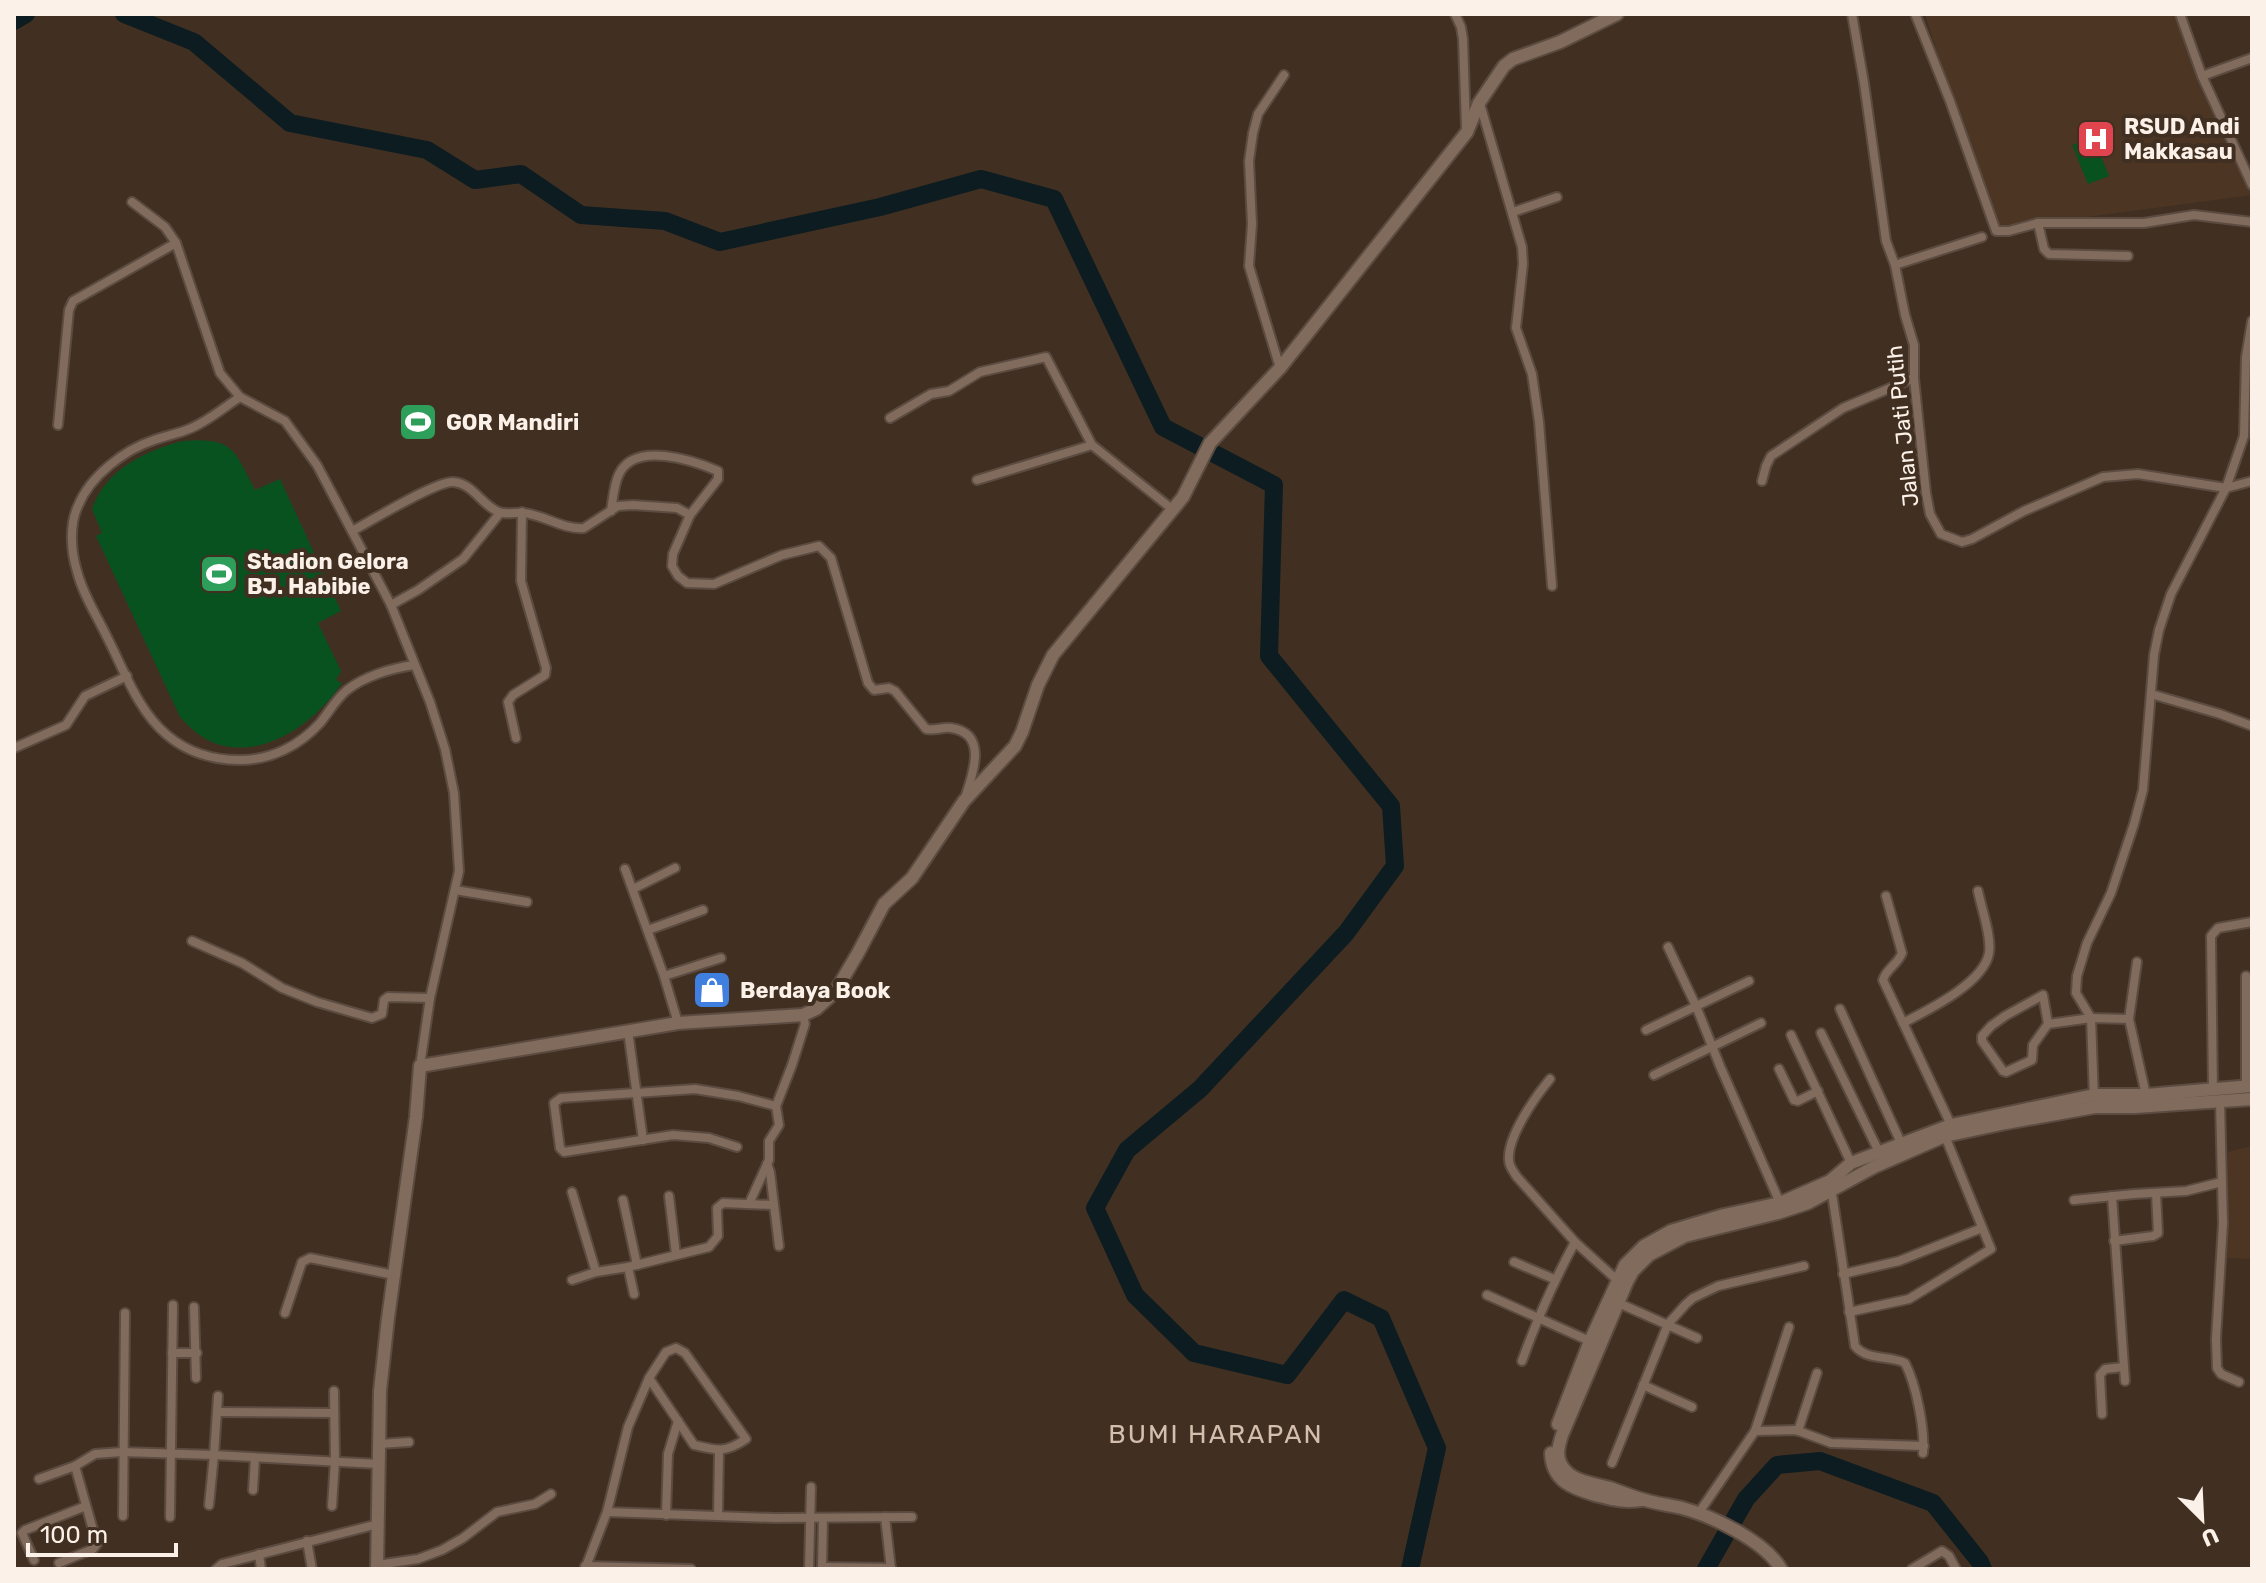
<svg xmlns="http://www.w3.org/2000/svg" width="2266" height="1583" font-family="Rubik,sans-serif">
	<rect width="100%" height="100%" fill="#413022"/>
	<g fill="#4c3523">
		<path d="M 1925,14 L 2176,14 L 2198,75 L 2252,195 L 1997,229 L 1958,119 Z"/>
		<path d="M 2252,1146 L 2252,1259 L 2227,1258 L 2228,1152 Z"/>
	</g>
	<g fill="#085220">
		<path d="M 2093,137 L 2109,176 L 2088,184 L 2072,145 Z"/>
		<path d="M 183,441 C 234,437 234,450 255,490 L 280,479 L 341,611 L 318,623 L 341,671 L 336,680 L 342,683 C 316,722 264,761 214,743 C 201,738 189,727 180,717 L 96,536 L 102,533 L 92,509 C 105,470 146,450 183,441 Z"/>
	</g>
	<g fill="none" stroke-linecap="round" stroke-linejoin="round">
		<g stroke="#0d1c20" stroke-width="18">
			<path d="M 124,14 L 194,42 L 290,123 L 427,150 L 475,180 L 521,174 L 581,215 L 665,221 L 720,242 L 880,207 L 981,179 L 1054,199 L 1163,427 L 1274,485 L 1269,656 L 1391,806 L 1395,866 L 1346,933 L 1200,1089 L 1127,1150 L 1095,1208 L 1135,1295 L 1194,1353 L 1287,1375 L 1344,1300 L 1381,1318 L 1437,1448 L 1410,1569"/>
			<path d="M 14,21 L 26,14"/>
			<path d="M 1706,1569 L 1746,1499 L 1777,1465 L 1820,1461 L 1933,1503 L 1980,1562 L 1983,1569"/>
		</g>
		<defs>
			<g id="street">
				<path d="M 1455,14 L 1461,27 L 1463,39 L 1466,127"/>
				<path d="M 1852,14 L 1864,83 L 1886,241 L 1895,265 L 1905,315 L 1914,345 L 1914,378 L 1926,493 L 1930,514 L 1941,534 L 1962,542 L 1972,539 L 2024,511 L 2103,477 L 2138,474 L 2226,488 L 2252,481"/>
				<path d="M 2180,14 L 2202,76 L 2252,185"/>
				<path d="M 1916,16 L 1950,101 L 1996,231 L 2009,231 L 2038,223 L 2144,223 L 2194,215 L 2252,222"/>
				<path d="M 2202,76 L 2252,58"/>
				<path d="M 1480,104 L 1522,247 L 1523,264 L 1516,328 L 1532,374 L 1539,422 L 1552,586"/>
				<path d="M 132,202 L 165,227 L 176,243 L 220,373 L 240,397 L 285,421 L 317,465 L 391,605 L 430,702 L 445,749 L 454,793 L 459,871 L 430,998 L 420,1066"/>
				<path d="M 1513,212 L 1557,197"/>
				<path d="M 2038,223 L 2044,249 L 2049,254 L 2128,256"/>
				<path d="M 1895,265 L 1982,237"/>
				<path d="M 1280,368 L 1249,266 L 1252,224 L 1249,161 L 1253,133 L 1258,114 L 1284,75"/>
				<path d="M 240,397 C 223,408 207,422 189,429 C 177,434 165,436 154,440 C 124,450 90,476 78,506 C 69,525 71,552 77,571 C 83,595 97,616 107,637 C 124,670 138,711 167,735 C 187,752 213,760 240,760 C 271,760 299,746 320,723 C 329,712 336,699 347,690 C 365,676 392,668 414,665"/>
				<path d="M 890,418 L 931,394 L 949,391 L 980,372 L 1046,357 L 1092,445 L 1172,509"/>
				<path d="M 58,425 L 69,310 L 73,301 L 176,243"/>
				<path d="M 977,480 L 1092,445"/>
				<path d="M 1762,481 L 1766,466 L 1771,456 L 1843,408 L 1914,378"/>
				<path d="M 611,511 C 613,499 614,484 619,474 C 635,441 692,460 718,471 L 718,479 L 690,515"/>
				<path d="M 352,531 C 371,521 436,481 453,482 C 473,483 482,506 499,512 C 506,515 517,512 524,513 C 544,515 564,530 584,528 L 618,506 L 633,505 L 677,508 L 690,515 L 673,554 L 672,566 L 678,576 L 687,583 L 714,584 L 782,555 L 819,546 L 831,558 L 868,683 L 874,690 L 889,688 L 895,691 L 926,729 C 934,731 942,727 951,728 C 987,733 974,771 966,795"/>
				<path d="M 391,605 L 418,590 L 463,559 L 500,513"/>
				<path d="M 2151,694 L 2220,714 L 2252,726"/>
				<path d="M 516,738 L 508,702 L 513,695 L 545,675 L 546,668 L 521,581 L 522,512"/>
				<path d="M 14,748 L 66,725 L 85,696 L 127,676"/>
				<path d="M 625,869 L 664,976 L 678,1023"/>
				<path d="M 633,889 L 675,868"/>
				<path d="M 455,890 L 527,902"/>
				<path d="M 1886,896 L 1902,953 C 1898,964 1886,969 1883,980 L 1951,1125"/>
				<path d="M 648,930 L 703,910"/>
				<path d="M 192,941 L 242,963 L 282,988 L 317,1002 L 372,1018 L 382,1014 L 384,1000 L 388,997 L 430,998"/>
				<path d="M 1668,947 L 1696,1006 L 1720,1066 L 1780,1203"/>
				<path d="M 664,976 L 721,958"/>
				<path d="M 2246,976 L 2246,1087"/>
				<path d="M 1840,1009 L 1901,1143"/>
				<path d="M 2129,1019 L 2146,1095"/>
				<path d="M 1903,1023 C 1928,1010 1984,983 1989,953 C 1992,937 1981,907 1978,891"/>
				<path d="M 2048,1024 L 2043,995 L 2005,1016 L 1991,1026 L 1982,1036 L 1982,1041 L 2003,1071 L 2006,1072 L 2032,1060 L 2033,1045 L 2048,1024 L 2091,1018 L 2129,1019 L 2137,962"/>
				<path d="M 1646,1030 L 1749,981"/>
				<path d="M 628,1031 L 643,1140"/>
				<path d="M 1821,1033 L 1879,1152"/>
				<path d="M 1791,1035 L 1851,1163"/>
				<path d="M 1779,1069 L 1794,1100 L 1798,1101 L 1818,1091"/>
				<path d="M 1654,1075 L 1761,1023"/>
				<path d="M 1550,1079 C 1535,1097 1507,1137 1509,1160 C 1509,1167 1514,1172 1517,1177 L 1575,1242 L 1617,1280"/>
				<path d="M 2213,1091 L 2211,936 L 2218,928 L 2252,922"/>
				<path d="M 2094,1099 L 2091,1018 L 2076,993 L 2077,976 L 2087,943 L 2111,893 L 2134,824 L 2143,790 L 2154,655 L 2159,630 L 2171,594 L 2226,488 L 2244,436 L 2246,357 L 2252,321"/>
				<path d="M 2220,1102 L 2223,1223 L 2216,1339 L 2217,1368 L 2221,1374 L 2239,1382"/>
				<path d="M 737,1147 L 709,1138 L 673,1135 L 564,1152 L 560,1148 L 554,1103 L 561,1098 L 695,1089 L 738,1096 L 776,1106"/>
				<path d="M 767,1164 L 770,1172 L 779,1246"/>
				<path d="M 1831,1187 L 1855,1346 C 1867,1361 1889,1355 1905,1363 C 1916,1384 1925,1429 1923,1453"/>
				<path d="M 572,1192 L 596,1272"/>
				<path d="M 669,1196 L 676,1255"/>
				<path d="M 2112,1196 L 2125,1381"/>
				<path d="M 623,1200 L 637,1265"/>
				<path d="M 2074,1200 L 2134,1194 L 2186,1191 L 2222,1182"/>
				<path d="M 749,1204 L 769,1160 L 769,1141 L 779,1125 L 776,1106 L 792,1065 L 805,1024 L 803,1015"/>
				<path d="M 2114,1241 L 2153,1236 L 2158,1233 L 2156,1193"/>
				<path d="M 1514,1262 L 1554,1279"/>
				<path d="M 628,1267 L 634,1294"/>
				<path d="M 1843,1274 L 1899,1261 L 1982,1228"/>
				<path d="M 572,1280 L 596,1272 L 628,1267 L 709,1247 L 718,1236 L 717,1208 L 723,1203 L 773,1205"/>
				<path d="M 1487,1295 L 1594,1343"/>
				<path d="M 1614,1301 L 1697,1338"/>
				<path d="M 194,1307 L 196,1378"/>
				<path d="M 1849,1312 L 1909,1299 L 1991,1249 L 1945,1136"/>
				<path d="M 285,1313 L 302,1262 L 310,1258 L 394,1275"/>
				<path d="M 172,1353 L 197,1353"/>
				<path d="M 1522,1361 C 1537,1319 1554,1281 1575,1242"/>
				<path d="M 1643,1385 L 1692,1407"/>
				<path d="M 218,1396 L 214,1455 L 378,1464"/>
				<path d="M 217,1412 L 333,1413"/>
				<path d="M 2102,1414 L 2100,1375 L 2105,1369 L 2124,1367"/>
				<path d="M 1755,1431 L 1796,1430 L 1831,1443 L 1924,1446"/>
				<path d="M 1798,1431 L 1817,1373"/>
				<path d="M 379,1444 L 409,1442"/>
				<path d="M 1612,1463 L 1668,1324 L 1686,1304 L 1693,1298 L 1718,1286 L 1804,1266"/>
				<path d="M 39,1479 L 75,1466 L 95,1454 L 122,1452 L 214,1455 L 209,1505"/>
				<path d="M 253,1490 L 255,1458"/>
				<path d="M 332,1506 L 335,1461 L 334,1391"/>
				<path d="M 607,1512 L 774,1518 L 912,1517"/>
				<path d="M 1698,1514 L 1755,1431 L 1789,1327"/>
				<path d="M 666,1515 L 668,1454 L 678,1421"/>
				<path d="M 123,1516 L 125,1313"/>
				<path d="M 718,1516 L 719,1451"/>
				<path d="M 170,1517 L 173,1305"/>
				<path d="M 885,1517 L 891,1569"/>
				<path d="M 307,1541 L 312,1569"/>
				<path d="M 259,1554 L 261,1569"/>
				<path d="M 34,1560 L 22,1533 L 25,1530 L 86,1506"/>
				<path d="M 59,1563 L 93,1549 L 97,1544 L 75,1466"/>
				<path d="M 377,1565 L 418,1559 L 442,1550 L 463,1538 L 497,1512 L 535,1504 L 551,1494"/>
				<path d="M 585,1566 L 691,1569"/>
				<path d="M 822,1567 L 891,1568"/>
				<path d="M 216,1569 L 222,1564 L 378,1524"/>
				<path d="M 585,1569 L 607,1512 L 628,1427 L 649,1378 L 666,1352 L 676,1348 L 685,1353 L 746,1439 C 725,1453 718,1451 694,1445 L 649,1378"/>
				<path d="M 809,1569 L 811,1487"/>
				<path d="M 822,1569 L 823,1518"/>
				<path d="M 1912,1569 L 1942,1551 L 1949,1556 L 1956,1569"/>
			</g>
			<g id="secondary">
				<path d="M 1558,1424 L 1590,1341 L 1625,1265 L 1644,1246 L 1671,1231 L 1724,1215 L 1780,1203 L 1830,1181 L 1851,1163 L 1951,1125 L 2094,1095 L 2146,1095 L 2252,1086"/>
				<path d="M 1551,1453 C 1552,1481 1572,1488 1595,1495 C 1611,1499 1624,1503 1641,1500"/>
				<path d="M 377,1569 L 380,1391 L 388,1318 L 416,1117 L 420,1066 L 678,1023 L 803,1015 L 816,1009 L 835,992 L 858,953 L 884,904 L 912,878 L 964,801 L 1015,746 L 1022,732 L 1038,685 L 1053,655 L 1183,497 L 1210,443 L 1280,368 L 1467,132 L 1479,103 L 1504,66 L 1513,59 L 1560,42 L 1617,14"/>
				<path d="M 1781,1569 C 1765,1541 1712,1516 1682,1508 C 1670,1505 1657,1504 1645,1500 C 1633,1497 1622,1492 1610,1488 C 1596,1484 1575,1482 1565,1470 C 1555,1459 1558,1447 1562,1435 L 1627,1282 L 1633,1271 L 1649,1255 L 1685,1236 L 1778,1213 L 1808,1203 L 1874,1167 L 1945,1136 L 2006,1123 L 2095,1107 L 2135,1107 L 2252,1099"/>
			</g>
		</defs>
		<use href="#street" stroke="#5b4b40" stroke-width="12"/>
		<use href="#secondary" stroke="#5b4b40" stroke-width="16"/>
		<use href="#street" stroke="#806b5d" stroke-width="8"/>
		<use href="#secondary" stroke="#806b5d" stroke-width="12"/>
	</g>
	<defs>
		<symbol id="hospital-square" viewBox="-11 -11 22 22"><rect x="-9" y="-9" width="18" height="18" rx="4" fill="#e0444e" stroke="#413022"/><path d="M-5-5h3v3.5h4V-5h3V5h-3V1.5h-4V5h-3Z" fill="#fff"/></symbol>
		<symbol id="stadium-square" viewBox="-11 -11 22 22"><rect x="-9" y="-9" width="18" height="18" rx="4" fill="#2e9e5b" stroke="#413022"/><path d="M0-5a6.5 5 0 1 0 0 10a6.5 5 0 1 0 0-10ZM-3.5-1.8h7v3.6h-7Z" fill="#fff"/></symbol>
		<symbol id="shop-square" viewBox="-11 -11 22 22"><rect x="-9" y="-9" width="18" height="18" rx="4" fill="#3f7fe0" stroke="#413022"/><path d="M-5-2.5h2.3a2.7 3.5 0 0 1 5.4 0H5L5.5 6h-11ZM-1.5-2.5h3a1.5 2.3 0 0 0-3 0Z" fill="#fff"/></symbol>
	</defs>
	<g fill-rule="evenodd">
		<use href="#hospital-square" x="2074" y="117" width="44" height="44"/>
		<use href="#stadium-square" x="396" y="400" width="44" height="44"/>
		<use href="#stadium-square" x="197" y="552" width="44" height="44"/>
		<use href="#shop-square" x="690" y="968" width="44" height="44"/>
	</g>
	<g text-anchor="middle" stroke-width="8" stroke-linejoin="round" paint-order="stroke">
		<g font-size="22" font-weight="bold" fill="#fcf1e8" stroke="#413022" text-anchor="start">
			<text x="2124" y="134">RSUD Andi<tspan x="2124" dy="25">Makkasau</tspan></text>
			<text x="446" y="430">GOR Mandiri</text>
			<text x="247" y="569">Stadion Gelora<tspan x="247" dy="25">BJ. Habibie</tspan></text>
			<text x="740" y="998">Berdaya Book</text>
		</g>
		<g font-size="22" fill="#fcf1e8" stroke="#413022">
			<text transform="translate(1902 426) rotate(-96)" y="8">Jalan Jati Putih</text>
		</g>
		<g font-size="26" letter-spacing="2" fill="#d4bead" stroke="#413022">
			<text x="1216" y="1443">BUMI HARAPAN</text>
		</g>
	</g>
	<rect width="2266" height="1583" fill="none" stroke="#fcf1e8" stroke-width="32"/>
	<g transform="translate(2202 1519) rotate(156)" stroke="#413022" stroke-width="6" paint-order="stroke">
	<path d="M0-6L14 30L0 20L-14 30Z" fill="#fcf1e8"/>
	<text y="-12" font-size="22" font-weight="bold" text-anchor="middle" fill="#fcf1e8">U</text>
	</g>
	<path d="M28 1543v12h148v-12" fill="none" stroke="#fcf1e8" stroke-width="4"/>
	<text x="40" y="1543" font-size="24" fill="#fcf1e8" stroke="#413022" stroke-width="6" paint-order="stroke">100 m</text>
</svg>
